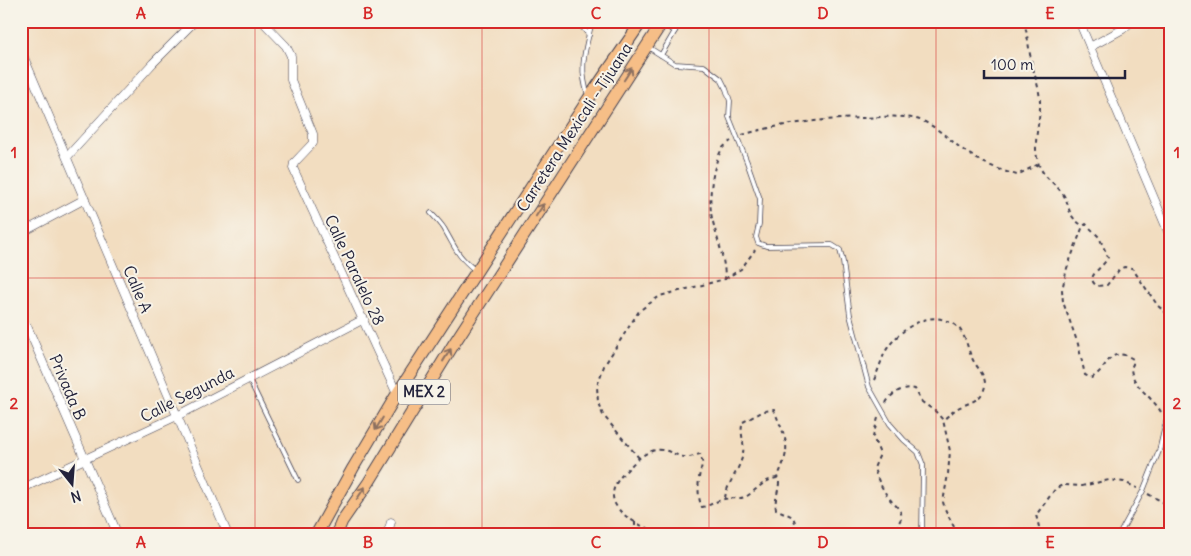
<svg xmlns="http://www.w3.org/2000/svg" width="1191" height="556" font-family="Delius,sans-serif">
	<rect width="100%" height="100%" fill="#f7f3e8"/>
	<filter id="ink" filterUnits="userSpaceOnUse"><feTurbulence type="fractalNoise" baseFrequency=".02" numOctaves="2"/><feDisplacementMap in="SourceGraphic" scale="10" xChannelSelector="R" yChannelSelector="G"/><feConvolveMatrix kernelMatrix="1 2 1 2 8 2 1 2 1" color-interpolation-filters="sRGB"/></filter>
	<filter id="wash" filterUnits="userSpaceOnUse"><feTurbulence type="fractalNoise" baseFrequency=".0096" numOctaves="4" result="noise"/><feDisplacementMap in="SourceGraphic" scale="20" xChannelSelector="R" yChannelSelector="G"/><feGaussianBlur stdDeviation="1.12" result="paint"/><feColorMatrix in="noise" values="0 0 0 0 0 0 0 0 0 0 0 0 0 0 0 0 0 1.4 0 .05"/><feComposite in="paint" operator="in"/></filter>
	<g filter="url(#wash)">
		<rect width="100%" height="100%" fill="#f2ddc0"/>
	</g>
	<g filter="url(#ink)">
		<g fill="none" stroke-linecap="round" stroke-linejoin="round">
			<defs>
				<g id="service">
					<path d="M 577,21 L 589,35"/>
					<path d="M 675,31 L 681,21"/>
					<path d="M 648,47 L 675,64 L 704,66 L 721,79 L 726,89 L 730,101 L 729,117 L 747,162 L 760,199 L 759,224 L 756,237 L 758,243 L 766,246 L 832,245 L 840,250 L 843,262 L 850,315 L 869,387 L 890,424 L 904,440 L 918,452 L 923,465 L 922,535"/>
					<path d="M 661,55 L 675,31 L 662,24"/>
					<path d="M 588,95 C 578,66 586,49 592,21"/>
					<path d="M 431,213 C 436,219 443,225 446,232 C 457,251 457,255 475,270"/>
					<path d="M 249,379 L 298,480"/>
					<path d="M 1119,535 L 1143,491 L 1159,451 L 1170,406"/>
				</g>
				<g id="minor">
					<path d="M 262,21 L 286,46 L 291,56 L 291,80 L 313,134 L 313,143 L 294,163 L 293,168 L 397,394"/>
					<path d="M 1079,21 L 1170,236"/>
					<path d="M 1090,47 L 1123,29 L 1132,21"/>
					<path d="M 22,53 L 228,535"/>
					<path d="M 67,157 L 153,63 L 195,21"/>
					<path d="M 21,233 L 85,199"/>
					<path d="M 27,326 L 118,535"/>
					<path d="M 21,489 L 177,416 L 364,319"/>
					<path d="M 387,535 L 391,522"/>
				</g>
				<g id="primary">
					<path d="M 316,535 L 353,468 L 397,394 L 589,98 L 642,21"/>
					<path d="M 336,535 L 342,521 L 369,482 L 455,342 L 663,21"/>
				</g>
			</defs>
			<use href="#service" stroke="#413e4f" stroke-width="5.5"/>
			<use href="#minor" stroke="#413e4f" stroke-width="9"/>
			<use href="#primary" stroke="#413e4f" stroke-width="13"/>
			<g stroke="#413e4f" stroke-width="2" stroke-dasharray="4 4" stroke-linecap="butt">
				<path d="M 1023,21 C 1028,32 1028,47 1031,59 C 1034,76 1041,90 1040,108 C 1039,127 1032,145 1039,165 C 1044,178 1055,183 1063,194 C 1072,209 1065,214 1083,226"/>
				<path d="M 742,135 C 782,123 823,119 865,118 C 885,117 907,114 925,122 C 939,129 950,140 962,149 C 978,161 998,170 1017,175 L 1039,164"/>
				<path d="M 725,279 L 741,269 L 755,250"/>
				<path d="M 874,380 C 878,371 881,361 885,352 C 895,334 923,312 944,320 C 951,322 959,326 962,333 C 967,341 968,350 972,358 C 977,369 990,378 983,392 C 978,402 967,403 958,408 C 953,411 948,416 943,420"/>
				<path d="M 886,403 C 891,393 904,386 915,389 L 922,402 L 935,411 L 943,420 L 950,451 L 948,474 L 943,502 L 945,509 L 958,535"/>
				<path d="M 1161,412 C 1152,396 1132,387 1131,368 L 1133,364 L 1133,359 C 1108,344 1108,370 1091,378 L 1085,375 L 1078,344 L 1063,302 L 1062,290 L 1067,268 L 1083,226 L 1086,224 L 1099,237 L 1108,257 C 1104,268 1083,276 1097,286 L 1107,285 L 1119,270 L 1124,267 L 1132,268 L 1158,306 L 1170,316"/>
				<path d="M 878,418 L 873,437 L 880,454 L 874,468 C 877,479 882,488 888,497 C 894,505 900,507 902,517 L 892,535"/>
				<path d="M 639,458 L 603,415 L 598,403 L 597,386 L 604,366 L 639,311 L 660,296 L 725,279 C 725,259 718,242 713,222 C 707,203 712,166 722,149 C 724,146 728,143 731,141"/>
				<path d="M 1148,494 L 1170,506"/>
				<path d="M 725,498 C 727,482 740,471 743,453 C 745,442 739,432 743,422 L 764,411 L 774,410 C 787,442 792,446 777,478"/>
				<path d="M 635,522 L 635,535"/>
				<path d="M 664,535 C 637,525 591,506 625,472 C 633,464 640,455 652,451 C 667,446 676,458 688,457 C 692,457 696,455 700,454 C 705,464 700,468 699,478 C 698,487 698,499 702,507 C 709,506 716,501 724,499 C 731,497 740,500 747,496 C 757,490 763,480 777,478 L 779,482 C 779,491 774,500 776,509 L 793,517 L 796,525 L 795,535"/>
				<path d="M 1041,535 L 1036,515 L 1056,488 L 1063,485 L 1082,486 L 1109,480 L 1124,482 L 1137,488"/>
			</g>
			<use href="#service" stroke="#fff" stroke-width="4"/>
			<use href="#minor" stroke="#fff" stroke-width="8"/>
			<use href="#primary" stroke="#f6be87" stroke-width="11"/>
		</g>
		<defs><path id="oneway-shaft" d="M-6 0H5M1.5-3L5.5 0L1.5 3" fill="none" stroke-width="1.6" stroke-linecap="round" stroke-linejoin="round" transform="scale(1.25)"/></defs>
		<g stroke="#8c7061">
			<use href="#oneway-shaft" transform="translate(628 74) rotate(-57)"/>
			<use href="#oneway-shaft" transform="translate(540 210) rotate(-57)"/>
			<use href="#oneway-shaft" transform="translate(447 355) rotate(-58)"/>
			<use href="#oneway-shaft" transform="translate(379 424) rotate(121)"/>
			<use href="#oneway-shaft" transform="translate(361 493) rotate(-56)"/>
		</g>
	</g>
	<path fill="none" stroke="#d62828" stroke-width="1" stroke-opacity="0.55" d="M 255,21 L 255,535M 482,21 L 482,535M 709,21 L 709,535M 936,21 L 936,535M 21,278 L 1170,278"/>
	<g text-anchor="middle" stroke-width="4" stroke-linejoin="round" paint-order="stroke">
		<rect fill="#f7f3e8" stroke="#62616f" stroke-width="1" x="398" y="379.5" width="52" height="25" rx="4"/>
		<g font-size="15" font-weight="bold" fill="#22223b">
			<text x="424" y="397">MEX 2</text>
		</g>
		<g font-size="16" fill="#22223b" stroke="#f7f3e8">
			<text transform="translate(574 127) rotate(-57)" y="6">Carretera Mexicali - Tijuana</text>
			<text transform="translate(355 270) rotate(65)" y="6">Calle Paralelo 28</text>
			<text transform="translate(138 289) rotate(67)" y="6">Calle A</text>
			<text transform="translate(68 387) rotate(67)" y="6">Privada B</text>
			<text transform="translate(187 394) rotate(-27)" y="6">Calle Segunda</text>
		</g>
	</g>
	<rect width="1191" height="556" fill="none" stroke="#f7f3e8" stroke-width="55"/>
	<g transform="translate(72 484) rotate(163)" stroke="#f7f3e8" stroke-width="4" paint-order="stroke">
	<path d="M0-4L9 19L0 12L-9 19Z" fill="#22223b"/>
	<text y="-8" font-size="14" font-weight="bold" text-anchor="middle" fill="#22223b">N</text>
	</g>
	<path d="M984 70v8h141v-8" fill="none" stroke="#22223b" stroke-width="2.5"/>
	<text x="991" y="70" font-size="15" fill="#22223b" stroke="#f7f3e8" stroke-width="4" paint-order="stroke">100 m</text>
	<rect x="28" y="28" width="1136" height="500" fill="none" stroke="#d62828" stroke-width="2"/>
	<g font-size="16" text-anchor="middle" font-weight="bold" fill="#d62828">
		<text x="141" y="19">A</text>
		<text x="368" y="19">B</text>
		<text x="596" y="19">C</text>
		<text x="823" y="19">D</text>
		<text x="1050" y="19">E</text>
		<text x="14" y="158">1</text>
		<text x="1177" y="158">1</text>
		<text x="14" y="409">2</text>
		<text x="1177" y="409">2</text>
		<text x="141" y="548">A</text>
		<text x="368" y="548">B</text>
		<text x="596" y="548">C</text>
		<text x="823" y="548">D</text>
		<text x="1050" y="548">E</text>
	</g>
</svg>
